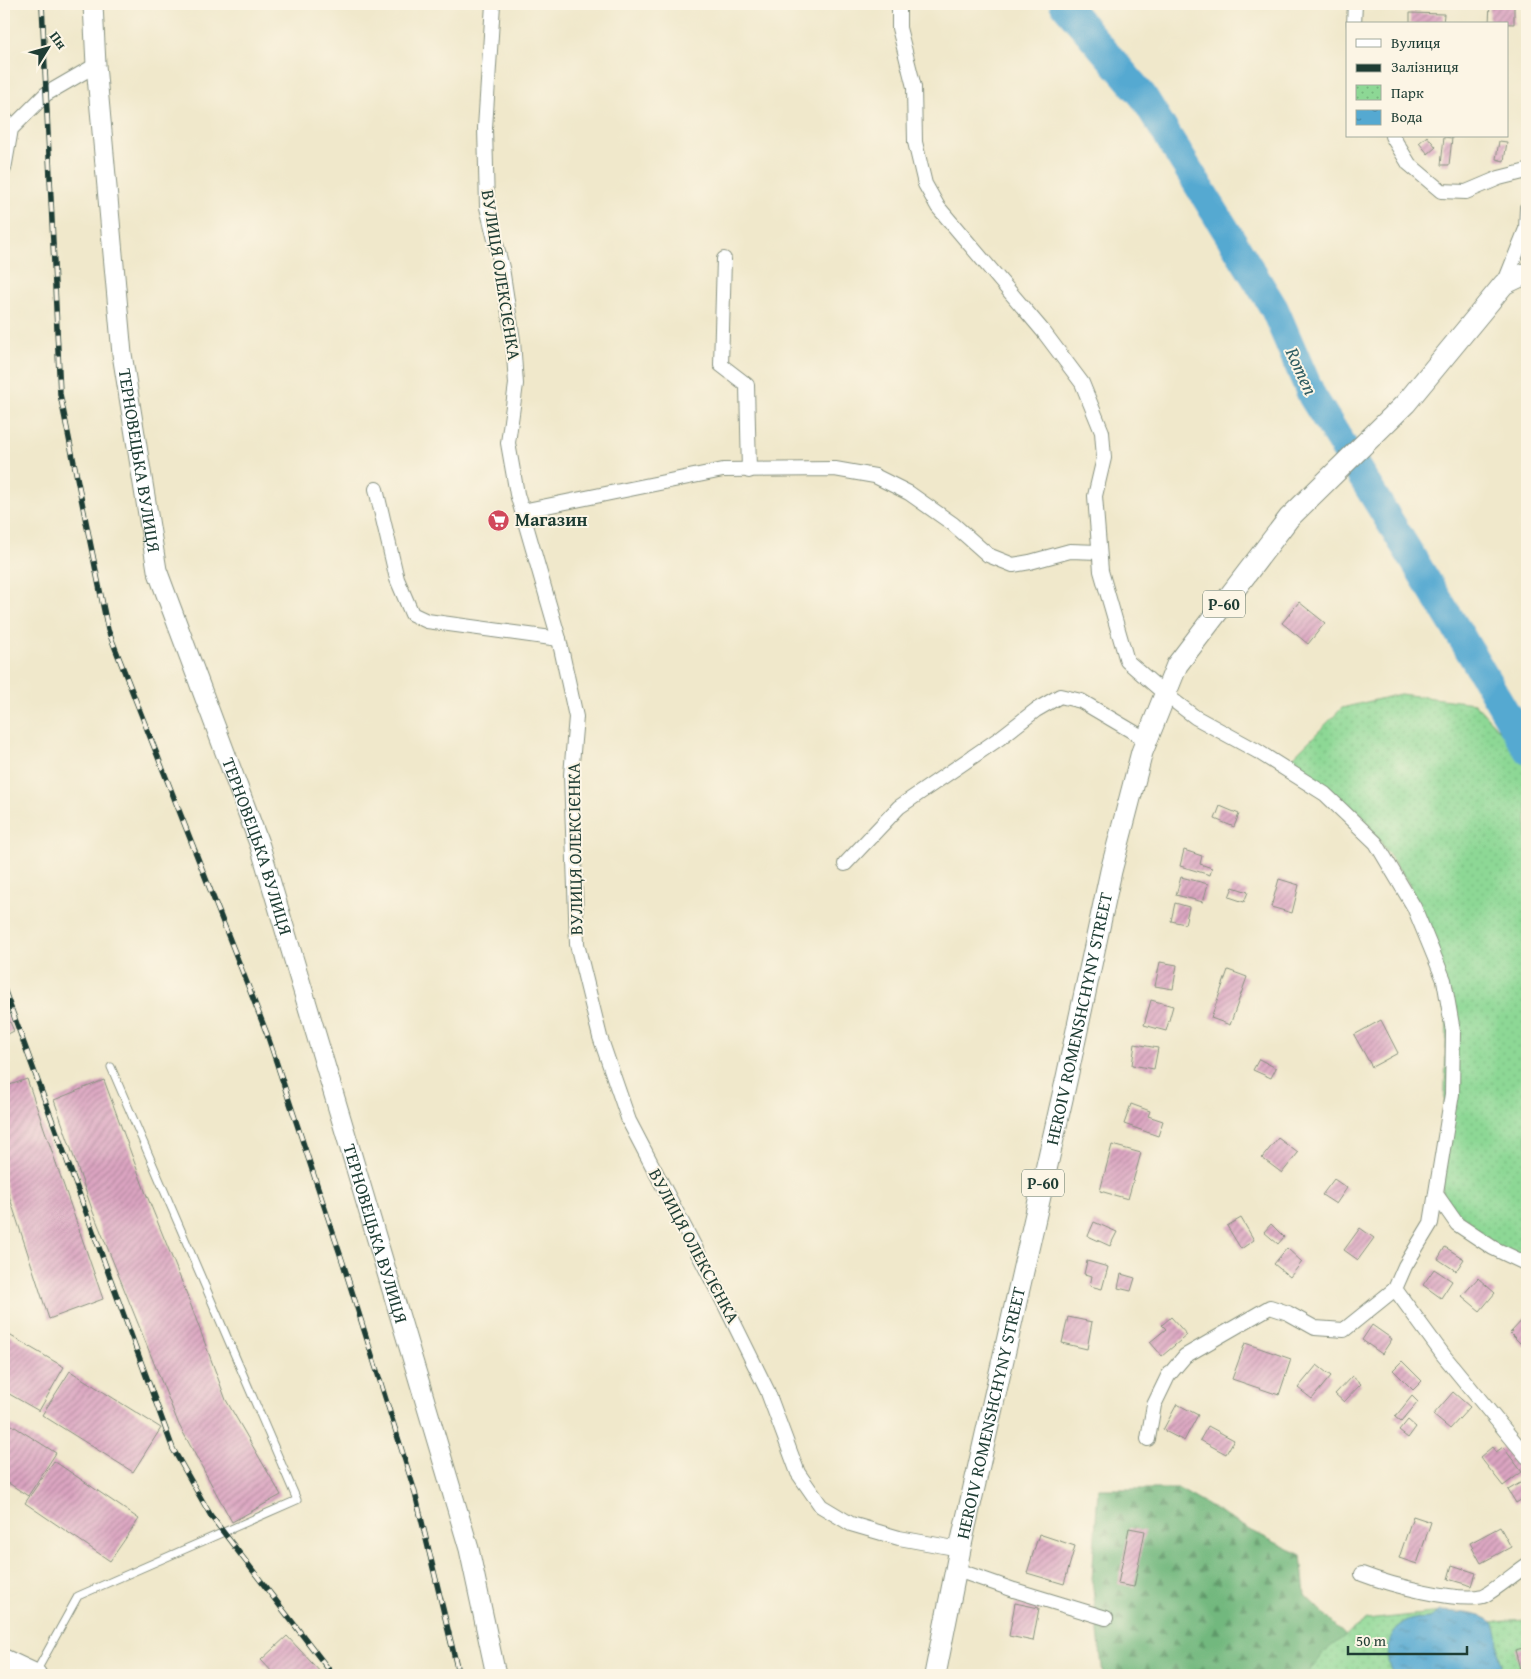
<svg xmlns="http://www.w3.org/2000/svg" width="1531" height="1679" font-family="'Gentium Book Plus',serif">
	<defs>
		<pattern id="forest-firs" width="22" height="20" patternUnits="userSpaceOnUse" patternTransform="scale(1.25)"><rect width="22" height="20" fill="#72b87e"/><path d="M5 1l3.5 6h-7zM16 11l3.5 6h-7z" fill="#5d9768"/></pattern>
		<pattern id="park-dots" width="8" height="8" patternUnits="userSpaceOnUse" patternTransform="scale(1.25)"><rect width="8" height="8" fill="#8dd895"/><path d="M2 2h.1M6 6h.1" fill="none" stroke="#79ba81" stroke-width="1.8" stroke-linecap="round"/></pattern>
		<pattern id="water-ripples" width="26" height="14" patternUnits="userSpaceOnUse" patternTransform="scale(1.25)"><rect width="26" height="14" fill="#55a9d1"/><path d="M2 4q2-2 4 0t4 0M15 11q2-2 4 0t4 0" fill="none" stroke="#468baa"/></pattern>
		<pattern id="building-hatch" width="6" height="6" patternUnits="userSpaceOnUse" patternTransform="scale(1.25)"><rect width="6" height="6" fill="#dba4c1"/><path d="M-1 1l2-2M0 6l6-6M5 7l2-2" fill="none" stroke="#b1879e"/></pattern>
	</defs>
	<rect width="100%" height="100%" fill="#fcf5e5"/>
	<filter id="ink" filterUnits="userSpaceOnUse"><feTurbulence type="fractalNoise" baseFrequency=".02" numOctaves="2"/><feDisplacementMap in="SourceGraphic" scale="10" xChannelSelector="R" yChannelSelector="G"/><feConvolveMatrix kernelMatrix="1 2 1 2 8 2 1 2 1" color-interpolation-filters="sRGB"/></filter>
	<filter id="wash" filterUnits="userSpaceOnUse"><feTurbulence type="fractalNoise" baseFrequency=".0096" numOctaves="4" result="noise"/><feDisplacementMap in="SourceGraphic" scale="20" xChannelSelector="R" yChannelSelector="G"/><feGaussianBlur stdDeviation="1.12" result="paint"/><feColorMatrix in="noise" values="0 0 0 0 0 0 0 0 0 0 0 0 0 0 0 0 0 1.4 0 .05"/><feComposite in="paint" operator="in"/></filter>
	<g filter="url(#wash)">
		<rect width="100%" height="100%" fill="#f0e8cb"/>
		<path fill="url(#forest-firs)" stroke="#487a59" d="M 1098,1489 L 1179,1489 L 1252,1531 L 1301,1555 L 1305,1595 L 1362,1652 L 1393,1675 L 1103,1675 L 1092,1580 Z"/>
		<g fill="url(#park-dots)" stroke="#568a64">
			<path d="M 1400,694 L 1474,703 L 1527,760 L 1527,1268 L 1455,1224 L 1442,1193 L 1447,1021 L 1434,939 L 1407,881 L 1361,814 L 1289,761 L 1342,708 Z"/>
			<path d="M 1441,1612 L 1491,1622 L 1527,1620 L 1527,1675 L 1306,1675 L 1330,1647 L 1367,1620 Z"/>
		</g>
		<path fill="url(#water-ripples)" stroke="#3a7382" d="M 1440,1611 C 1453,1612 1488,1612 1495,1626 C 1499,1634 1499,1644 1499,1653 C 1500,1661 1504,1667 1503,1675 L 1393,1675 C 1384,1651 1386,1627 1414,1619 C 1419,1618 1425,1619 1430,1618 C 1433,1616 1437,1613 1440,1611 Z"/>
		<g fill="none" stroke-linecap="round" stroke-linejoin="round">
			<path stroke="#55a9d1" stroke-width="29" d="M 1064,4 L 1143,96 L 1274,308 L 1312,396 L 1462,638 L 1527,749"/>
		</g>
		<g id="blocks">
			<g fill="url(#building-hatch)">
				<path d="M 1490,4 L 1514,5 L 1514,24 L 1489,23 Z"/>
				<path d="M 1410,13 L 1444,14 L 1443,24 L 1410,24 Z"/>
				<path d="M 1427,136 L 1436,147 L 1428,154 L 1419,143 Z"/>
				<path d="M 1444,137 L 1452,138 L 1449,165 L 1441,165 Z"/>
				<path d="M 1499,141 L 1507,142 L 1504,161 L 1496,159 Z"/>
				<path d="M 1299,602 L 1325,623 L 1308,644 L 1282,623 Z"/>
				<path d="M 1220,806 L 1239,814 L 1234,827 L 1215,819 Z"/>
				<path d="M 1184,850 L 1202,856 L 1200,864 L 1212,868 L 1210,875 L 1180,866 Z"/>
				<path d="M 1181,877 L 1208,884 L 1203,902 L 1176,895 Z"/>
				<path d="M 1279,879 L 1299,885 L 1292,913 L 1271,907 Z"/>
				<path d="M 1233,887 L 1248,892 L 1244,902 L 1229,897 Z"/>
				<path d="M 1175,903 L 1189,907 L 1185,924 L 1171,921 Z"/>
				<path d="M 1160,962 L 1177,965 L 1173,989 L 1155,986 Z"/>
				<path d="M 1228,970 L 1247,977 L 1230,1025 L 1211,1018 Z"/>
				<path d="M 1151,1000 L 1173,1006 L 1166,1031 L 1144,1025 Z"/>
				<path d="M 4,1008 L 14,1031 L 4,1036 Z"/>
				<path d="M 1381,1020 L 1398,1053 L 1372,1067 L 1354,1035 Z"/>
				<path d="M 1135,1044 L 1158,1048 L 1154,1069 L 1132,1065 Z"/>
				<path d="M 1259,1059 L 1276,1068 L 1271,1078 L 1253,1070 Z"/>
				<path d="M 27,1079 L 103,1299 L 49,1319 L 4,1180 L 4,1087 Z"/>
				<path d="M 104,1080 L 145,1191 L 186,1292 L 226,1400 L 281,1495 L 232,1522 L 179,1425 L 93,1212 L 54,1100 Z"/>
				<path d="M 1131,1104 L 1150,1111 L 1148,1116 L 1163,1121 L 1158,1136 L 1124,1124 Z"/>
				<path d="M 1278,1138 L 1298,1153 L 1282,1173 L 1262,1158 Z"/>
				<path d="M 1112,1145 L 1141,1153 L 1128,1199 L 1100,1191 Z"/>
				<path d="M 1334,1179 L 1347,1188 L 1336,1204 L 1322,1195 Z"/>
				<path d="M 1241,1218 L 1254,1240 L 1241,1249 L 1227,1226 Z"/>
				<path d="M 1094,1222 L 1117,1232 L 1110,1246 L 1088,1236 Z"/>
				<path d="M 1271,1224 L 1284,1237 L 1278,1244 L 1264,1232 Z"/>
				<path d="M 1360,1228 L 1374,1238 L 1358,1260 L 1344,1250 Z"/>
				<path d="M 1445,1247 L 1464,1259 L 1456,1271 L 1438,1259 Z"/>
				<path d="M 1287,1248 L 1302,1262 L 1290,1277 L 1274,1264 Z"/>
				<path d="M 1087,1261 L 1108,1267 L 1102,1289 L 1090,1286 L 1092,1276 L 1084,1274 Z"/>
				<path d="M 1434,1269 L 1452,1281 L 1441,1298 L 1423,1285 Z"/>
				<path d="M 1121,1274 L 1135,1278 L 1131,1291 L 1118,1288 Z"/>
				<path d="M 1478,1278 L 1495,1293 L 1480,1311 L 1462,1296 Z"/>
				<path d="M 1527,1315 L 1527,1342 L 1523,1346 L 1510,1333 Z"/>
				<path d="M 1068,1317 L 1092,1322 L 1087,1349 L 1062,1343 Z"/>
				<path d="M 1171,1317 L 1187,1335 L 1162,1356 L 1150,1342 L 1166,1329 L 1162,1325 Z"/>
				<path d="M 1372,1325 L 1392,1339 L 1382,1354 L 1362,1340 Z"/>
				<path d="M 4,1332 L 64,1367 L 39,1411 L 4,1391 Z"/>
				<path d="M 1245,1343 L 1291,1359 L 1279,1395 L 1232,1379 Z"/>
				<path d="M 1402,1361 L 1422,1381 L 1413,1390 L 1393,1370 Z"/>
				<path d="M 1317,1365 L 1331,1376 L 1312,1399 L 1298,1388 Z"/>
				<path d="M 70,1371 L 161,1428 L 133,1472 L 42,1415 Z"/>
				<path d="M 1352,1376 L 1361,1384 L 1344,1402 L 1335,1394 Z"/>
				<path d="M 1453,1392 L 1470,1407 L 1450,1429 L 1433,1415 Z"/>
				<path d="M 1412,1396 L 1418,1402 L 1401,1422 L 1395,1417 Z"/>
				<path d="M 1177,1404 L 1198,1415 L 1184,1441 L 1163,1430 Z"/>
				<path d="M 4,1420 L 56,1453 L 28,1496 L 4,1480 Z"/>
				<path d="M 1408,1420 L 1416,1427 L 1408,1438 L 1399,1431 Z"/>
				<path d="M 1208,1426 L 1234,1440 L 1226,1454 L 1200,1440 Z"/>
				<path d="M 1492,1447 L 1496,1452 L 1503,1447 L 1522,1472 L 1503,1486 L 1480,1457 Z"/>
				<path d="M 54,1461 L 139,1519 L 110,1561 L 25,1503 Z"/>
				<path d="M 1527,1479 L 1527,1496 L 1516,1503 L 1508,1490 Z"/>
				<path d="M 1413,1516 L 1431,1522 L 1417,1564 L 1399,1558 Z"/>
				<path d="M 1500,1527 L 1511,1547 L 1481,1563 L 1470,1543 Z"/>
				<path d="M 1129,1528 L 1145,1531 L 1134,1587 L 1118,1584 Z"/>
				<path d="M 1039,1534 L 1075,1546 L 1064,1584 L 1027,1573 Z"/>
				<path d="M 1452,1565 L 1476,1573 L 1472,1586 L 1448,1579 Z"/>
				<path d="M 1015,1603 L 1039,1608 L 1033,1641 L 1009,1636 Z"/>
				<path d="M 287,1636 L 323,1675 L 275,1675 L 261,1660 Z"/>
				<path d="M 1527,1647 L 1527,1667 L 1520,1669 L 1515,1650 Z"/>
			</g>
		</g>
	</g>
	<g filter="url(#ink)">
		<use href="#blocks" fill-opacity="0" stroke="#889280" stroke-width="1"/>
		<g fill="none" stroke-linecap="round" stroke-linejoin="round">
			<defs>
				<path id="service" d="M 36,1672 L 78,1596 L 297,1500 L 111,1067"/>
				<g id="minor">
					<path d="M 493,4 L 485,128 L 487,207 L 502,268 L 513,340 L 516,384 L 508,443 L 517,494 L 559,639 L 576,717 L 571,775 L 577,944 L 600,1037 L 629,1121 L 724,1303 L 767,1390 L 798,1473 L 821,1506 L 851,1524 L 899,1538 L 960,1549"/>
					<path d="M 899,4 L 899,28 L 914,87 L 915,142 L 925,184 L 938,207 L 1043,331 L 1082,383 L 1102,432 L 1104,458 L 1095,496 L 1101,571 L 1127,661 L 1165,694 L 1195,717 L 1257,751 L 1325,794 L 1376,843 L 1414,907 L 1444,980 L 1453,1031 L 1452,1094 L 1431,1223 L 1405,1266 L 1395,1289 L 1444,1356 L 1527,1457"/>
					<path d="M 1354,24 L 1355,4"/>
					<path d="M 4,117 L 11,129"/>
					<path d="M 1392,136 L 1409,164 L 1441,191 L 1466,192 L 1499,178 L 1527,171"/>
					<path d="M 4,169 L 11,129 L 46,94 L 96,65"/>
					<path d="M 724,259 L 721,365 L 747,385 L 749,471"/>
					<path d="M 1504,284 L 1526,229 L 1527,208"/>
					<path d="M 376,489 L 397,579 L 412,614 L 427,621 L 559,639"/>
					<path d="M 522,511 L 723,470 L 835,469 L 875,476 L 909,493 L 953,524 L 988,555 L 1013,565 L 1030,562 L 1070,551 L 1099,552"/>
					<path d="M 845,864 L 899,807 L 1000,738 L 1036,710 L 1060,696 L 1081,701 L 1147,740"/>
					<path d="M 1436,1194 L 1457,1224 L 1493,1248 L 1527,1264"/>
					<path d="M 1148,1439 L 1154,1405 L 1168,1376 L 1185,1356 L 1270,1307 L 1288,1313 L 1315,1328 L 1344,1330 L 1395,1289"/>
					<path d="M 957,1570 L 1014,1590 L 1106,1618"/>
					<path d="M 1362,1574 C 1388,1584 1457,1603 1483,1596 C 1491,1593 1518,1571 1527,1565"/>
				</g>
				<g id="secondary">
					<path id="s1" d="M 93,4 L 96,65 L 122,354 L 157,570 L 260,846 L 469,1549 L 496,1675"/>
				</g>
				<g id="primary">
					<path d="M 4,1660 L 36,1675"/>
					<path id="s2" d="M 935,1675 L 960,1549 L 1067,1077 L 1111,871 L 1142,752 L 1177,665 L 1289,518 L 1406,403 L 1504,284 L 1527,273"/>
				</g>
			</defs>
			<use href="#service" stroke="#889280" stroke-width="9"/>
			<use href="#minor" stroke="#889280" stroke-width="16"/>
			<use href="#secondary" stroke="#889280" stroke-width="21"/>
			<use href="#primary" stroke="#889280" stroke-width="23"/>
			<use href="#service" stroke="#fff" stroke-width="7"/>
			<use href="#minor" stroke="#fff" stroke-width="14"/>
			<use href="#secondary" stroke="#fff" stroke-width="19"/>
			<use href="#primary" stroke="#fff" stroke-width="21"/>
			<defs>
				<g id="rail">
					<path d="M 42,4 L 60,394 L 108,630 L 267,1034 L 343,1263 L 414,1489 L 456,1663 L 458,1675"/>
					<path d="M 4,989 L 173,1449 L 211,1516 L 333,1675"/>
				</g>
			</defs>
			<use href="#rail" stroke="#1f3d34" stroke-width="5.5"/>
			<use href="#rail" stroke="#fcf5e5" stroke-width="4" stroke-dasharray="11" stroke-linecap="butt"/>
		</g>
	</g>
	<defs>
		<symbol id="supermarket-disc" viewBox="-11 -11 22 22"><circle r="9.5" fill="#d1495b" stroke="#fcf5e5"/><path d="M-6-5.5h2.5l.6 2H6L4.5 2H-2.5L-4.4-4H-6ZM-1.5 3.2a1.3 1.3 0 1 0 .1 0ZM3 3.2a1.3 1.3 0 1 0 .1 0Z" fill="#fff"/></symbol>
	</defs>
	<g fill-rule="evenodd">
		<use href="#supermarket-disc" x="486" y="508" width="25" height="25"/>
	</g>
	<g text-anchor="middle" stroke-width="4" stroke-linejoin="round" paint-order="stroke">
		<g fill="#fcf5e5" stroke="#617469" stroke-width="1">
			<rect x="1203" y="590.5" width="42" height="27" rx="4"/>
			<rect x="1022" y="1169.5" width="42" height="27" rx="4"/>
		</g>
		<g font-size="16" font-weight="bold" fill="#1f3d34">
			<text x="1224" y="610">Р-60</text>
			<text x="1043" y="1189">Р-60</text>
		</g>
		<g font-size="18" fill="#1f3d34" stroke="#fcf5e5">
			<text transform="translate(501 275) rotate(81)" y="6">ВУЛИЦЯ ОЛЕКСІЄНКА</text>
			<text dy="6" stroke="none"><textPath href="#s1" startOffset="459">ТЕРНОВЕЦЬКА ВУЛИЦЯ</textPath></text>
			<text dy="6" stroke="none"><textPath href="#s1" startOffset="864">ТЕРНОВЕЦЬКА ВУЛИЦЯ</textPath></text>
			<text transform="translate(575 849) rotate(-91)" y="6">ВУЛИЦЯ ОЛЕКСІЄНКА</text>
			<text dy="6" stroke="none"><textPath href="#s2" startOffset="672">HEROIV ROMENSHCHYNY STREET</textPath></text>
			<text dy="6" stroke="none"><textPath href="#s1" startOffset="1269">ТЕРНОВЕЦЬКА ВУЛИЦЯ</textPath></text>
			<text transform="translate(694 1246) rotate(62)" y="6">ВУЛИЦЯ ОЛЕКСІЄНКА</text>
			<text dy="6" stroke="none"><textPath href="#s2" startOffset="268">HEROIV ROMENSHCHYNY STREET</textPath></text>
		</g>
		<g font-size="18" font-weight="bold" fill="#1f3d34" stroke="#fcf5e5" text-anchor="start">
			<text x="515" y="526">Магазин</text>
		</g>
		<g font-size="19" font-style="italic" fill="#2f5d63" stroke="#fcf5e5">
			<text transform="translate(1302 371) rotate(65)" y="7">Romen</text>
		</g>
	</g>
	<rect width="1531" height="1679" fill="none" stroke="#fcf5e5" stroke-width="20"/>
	<rect x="1346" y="22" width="162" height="115" fill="#fcf5e5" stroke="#a4ab9e"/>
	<rect x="1356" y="39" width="25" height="8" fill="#ffffff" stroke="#a4ab9e"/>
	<text x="1391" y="48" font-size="15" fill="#1f3d34">Вулиця</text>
	<rect x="1356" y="64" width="25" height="8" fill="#1f3d34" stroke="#a4ab9e"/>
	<text x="1391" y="72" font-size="15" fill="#1f3d34">Залізниця</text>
	<rect x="1356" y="85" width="25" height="15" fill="url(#park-dots)" stroke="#a4ab9e"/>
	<text x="1391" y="98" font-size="15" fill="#1f3d34">Парк</text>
	<rect x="1356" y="110" width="25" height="15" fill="url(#water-ripples)" stroke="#a4ab9e"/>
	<text x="1391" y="122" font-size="15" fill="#1f3d34">Вода</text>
	<g transform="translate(48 48) rotate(53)" stroke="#fcf5e5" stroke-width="4" paint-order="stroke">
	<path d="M0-4L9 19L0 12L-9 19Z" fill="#1f3d34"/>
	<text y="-8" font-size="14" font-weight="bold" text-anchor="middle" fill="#1f3d34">Пн</text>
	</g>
	<path d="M1348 1646v8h119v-8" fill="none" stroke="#1f3d34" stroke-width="2.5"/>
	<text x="1356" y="1646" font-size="15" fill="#1f3d34" stroke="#fcf5e5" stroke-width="4" paint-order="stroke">50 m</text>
</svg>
